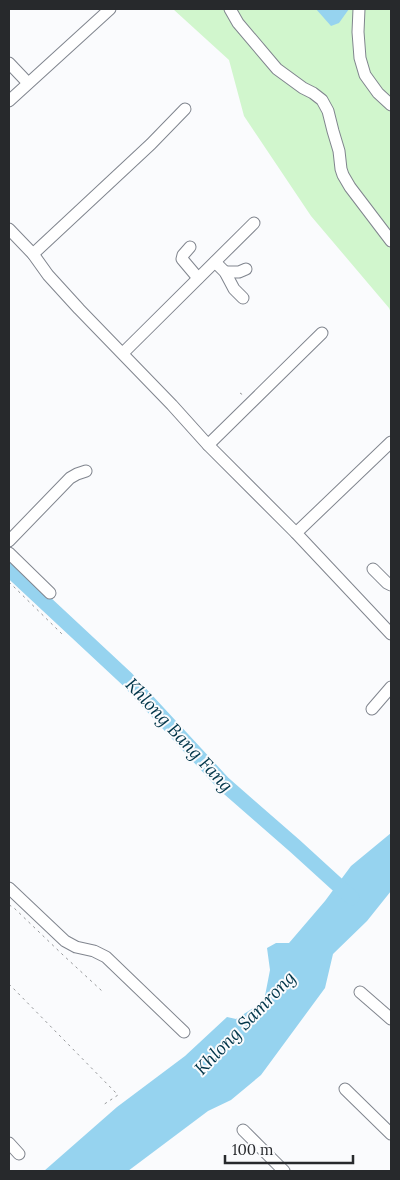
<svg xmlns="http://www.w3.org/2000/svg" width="400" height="1180" font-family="Lora,serif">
	<rect width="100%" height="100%" fill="#fafbfd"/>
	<path fill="#d1f6cd" d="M 173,9 L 391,9 L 391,313 L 389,308 L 311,216 L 244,116 L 229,60 Z"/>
	<g fill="#96d3ef">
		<path d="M 316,9 L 349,9 L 339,23 L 331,26 Z"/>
		<path d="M 391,833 L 391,891 L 367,921 L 333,954 L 325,988 L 261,1075 L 231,1100 L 208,1111 L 128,1171 L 44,1171 L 117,1107 L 185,1056 L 227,1017 L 236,1019 L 264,1001 L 270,970 L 267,948 L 276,943 L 289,943 L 325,901 L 351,866 Z"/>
	</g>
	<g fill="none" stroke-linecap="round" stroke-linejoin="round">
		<path stroke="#96d3ef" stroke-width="15" d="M 9,569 L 127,679 L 224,784 L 295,846 L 352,898"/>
		<defs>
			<g id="minor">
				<path d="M 230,9 L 238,23 L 277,69 L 303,88 L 313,93 L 322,100 L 328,111 L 333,131 L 339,151 L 341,169 L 343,175 L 350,187 L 391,241"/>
				<path d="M 359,9 L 358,32 L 360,58 L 365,75 L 378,93 L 391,105"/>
				<path d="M 9,63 L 28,83"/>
				<path d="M 9,101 L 110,9"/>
				<path d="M 9,229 L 33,254 L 48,275 L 79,309 L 172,405 L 208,445 L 296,533 L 391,634"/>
				<path d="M 190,247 L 183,255 L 182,259 L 198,278"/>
				<path d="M 33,254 L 151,144 L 185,109"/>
				<path d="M 215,262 L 225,272 L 234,289 L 243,298"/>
				<path d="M 225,272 L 239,272 L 246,269"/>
				<path d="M 123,353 L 254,223"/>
				<path d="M 208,445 L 322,333"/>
				<path d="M 296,533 L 391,442"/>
				<path d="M 9,541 L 70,478 L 77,474 L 86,471"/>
				<path d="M 9,553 L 50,593"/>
				<path d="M 373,569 L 387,583 L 391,585"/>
				<path d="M 372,709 L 391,687"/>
				<path d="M 9,888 L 65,941 L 76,947 L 94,951 L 106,957 L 184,1032"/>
				<path d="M 360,992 L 391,1019"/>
				<path d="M 345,1089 L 391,1134"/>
				<path d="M 243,1130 L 284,1171"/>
				<path d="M 9,1143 L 19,1154"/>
			</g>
		</defs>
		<use href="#minor" stroke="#80858e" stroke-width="13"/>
		<g stroke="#959799" stroke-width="1" stroke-dasharray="2.5 4" stroke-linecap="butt">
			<path d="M 240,393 L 243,395"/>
			<path d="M 9,582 L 63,635"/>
			<path d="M 9,905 L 13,907 L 63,955 L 102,991"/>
			<path d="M 9,984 L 118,1095 L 103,1105"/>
		</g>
		<use href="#minor" stroke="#fff" stroke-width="11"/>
	</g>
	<g text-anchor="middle" stroke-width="4" stroke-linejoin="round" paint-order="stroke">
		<g font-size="18" font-style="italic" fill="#003549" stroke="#fafbfd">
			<text transform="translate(179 735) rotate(47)" y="6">Khlong Bang Fang</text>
			<text transform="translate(245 1023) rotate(-46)" y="6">Khlong Samrong</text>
		</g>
	</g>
	<rect width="400" height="1180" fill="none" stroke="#27292c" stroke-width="20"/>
	<path d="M225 1155v8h128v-8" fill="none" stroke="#27292c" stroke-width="2.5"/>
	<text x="232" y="1155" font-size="15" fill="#27292c" stroke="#fafbfd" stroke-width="4" paint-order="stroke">100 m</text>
</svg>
